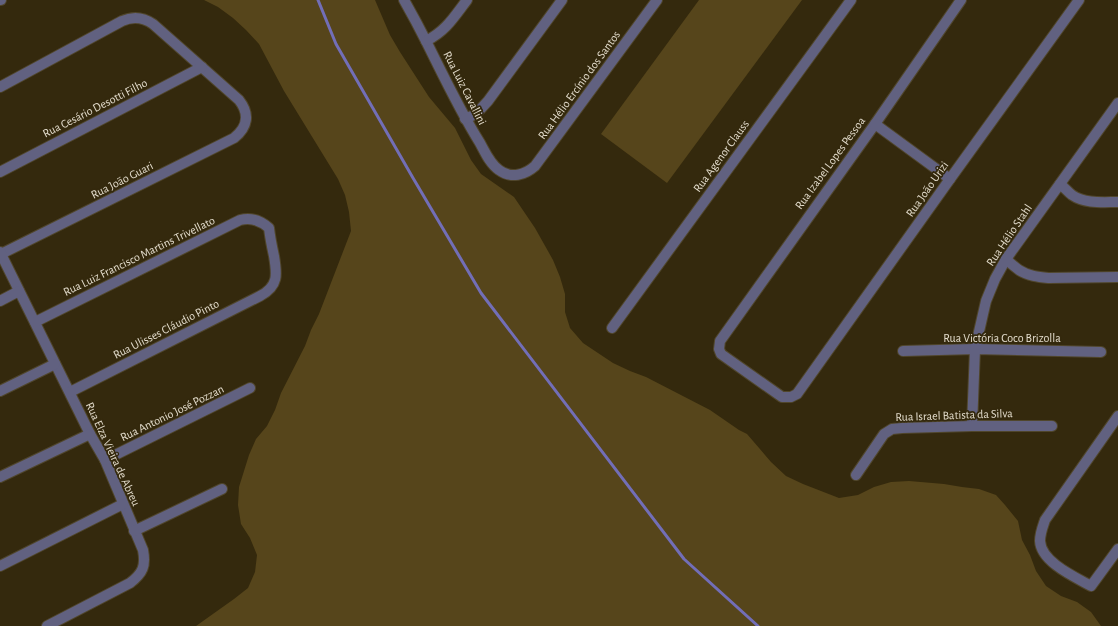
<svg xmlns="http://www.w3.org/2000/svg" width="1118" height="626" font-family="'Alegreya Sans',sans-serif">
	<rect width="100%" height="100%" fill="#34290d"/>
	<g fill="#56451b">
		<path d="M 204,0 L 375,0 L 390,35 L 400,52 L 429,97 L 455,128 L 471,160 L 481,174 L 514,197 L 535,228 L 553,260 L 560,277 L 565,294 L 565,312 L 570,328 L 583,343 L 613,363 L 630,371 L 646,377 L 710,410 L 739,430 L 747,434 L 771,462 L 786,476 L 803,484 L 839,498 L 858,495 L 874,487 L 891,482 L 909,481 L 944,484 L 962,487 L 979,489 L 996,495 L 1005,505 L 1018,521 L 1022,540 L 1030,555 L 1036,571 L 1046,586 L 1061,596 L 1077,602 L 1091,612 L 1101,626 L 196,626 L 234,599 L 248,588 L 255,572 L 257,555 L 250,538 L 241,524 L 238,505 L 239,487 L 249,455 L 256,439 L 267,426 L 275,410 L 281,393 L 305,346 L 311,330 L 319,314 L 351,231 L 349,212 L 345,195 L 338,179 L 284,91 L 259,44 L 246,30 L 233,18 L 218,7 Z"/>
		<path d="M 699,0 L 802,0 L 667,183 L 601,134 Z"/>
	</g>
	<g fill="none" stroke-linecap="round" stroke-linejoin="round">
		<path stroke="#726eb7" stroke-width="3" d="M 318,0 L 336,44 L 413,178 L 481,293 L 684,559 L 758,626"/>
		<defs>
			<g id="minor">
				<path d="M 0,0 L 1,0"/>
				<path d="M 404,0 C 412,14 420,29 427,43 C 444,77 460,111 480,143 C 485,152 490,164 499,170 C 511,179 525,175 535,166 L 657,0"/>
				<path d="M 961,0 L 875,124 L 720,341 L 719,349 L 721,354 L 782,397 L 791,397 L 797,394 L 950,179 L 1079,0"/>
				<path d="M 426,41 C 446,31 454,17 467,0"/>
				<path d="M 0,87 L 122,21 C 133,16 143,17 153,24 L 239,100 C 250,114 248,127 234,138 L 1,254"/>
				<path d="M 465,119 L 476,114 L 488,101 L 562,0"/>
				<path d="M 875,124 L 950,179"/>
				<path d="M 0,172 L 202,67"/>
				<path d="M 1060,184 C 1064,187 1068,192 1072,195 C 1085,204 1103,202 1118,202"/>
				<path d="M 0,252 L 90,434 L 105,460 L 143,550 C 146,566 143,573 130,583 L 47,626"/>
				<path d="M 1006,259 C 1010,263 1015,267 1019,270 C 1028,276 1039,277 1049,278 L 1118,277"/>
				<path d="M 0,301 L 19,291"/>
				<path d="M 35,322 L 240,220 C 251,217 260,220 269,228 C 270,237 272,247 274,256 C 277,274 279,286 260,296 L 70,392"/>
				<path d="M 612,328 L 851,0"/>
				<path d="M 903,351 L 975,349 L 1101,352"/>
				<path d="M 0,391 L 55,364"/>
				<path d="M 1118,416 L 1045,520 C 1043,526 1040,533 1040,541 C 1041,562 1075,577 1091,586 L 1118,549"/>
				<path d="M 972,426 L 975,349 L 986,301 L 995,279 L 1006,259 L 1118,103"/>
				<path d="M 105,460 L 250,388"/>
				<path d="M 856,475 L 884,434 L 892,429 L 902,428 L 972,426 L 1052,426"/>
				<path d="M 0,477 L 90,434"/>
				<path d="M 134,531 L 222,489"/>
				<path d="M 0,566 L 123,504"/>
			</g>
		</defs>
		<use href="#minor" stroke="#50462c" stroke-width="12"/>
		<use href="#minor" stroke="#616180" stroke-width="10"/>
	</g>
	<g text-anchor="middle" stroke-width="3.5" stroke-linejoin="round" paint-order="stroke">
		<g font-size="12" fill="#e3dccc" stroke="#34290d">
			<text transform="translate(579 85) rotate(-54)" y="4">Rua Hélio Ercínio dos Santos</text>
			<text transform="translate(465 88) rotate(63)" y="4">Rua Luiz Cavallini</text>
			<text transform="translate(95 108) rotate(-27)" y="4">Rua Cesário Desotti Filho</text>
			<text transform="translate(721 156) rotate(-54)" y="4">Rua Agenor Clauss</text>
			<text transform="translate(830 163) rotate(-54)" y="4">Rua Izabel Lopes Pessoa</text>
			<text transform="translate(122 180) rotate(-27)" y="4">Rua João Guari</text>
			<text transform="translate(927 189) rotate(-55)" y="4">Rua João Urizi</text>
			<text transform="translate(1009 235) rotate(-56)" y="4">Rua Hélio Stahl</text>
			<text transform="translate(139 256) rotate(-26)" y="4">Rua Luiz Francisco Martins Trivellato</text>
			<text transform="translate(166 329) rotate(-27)" y="4">Rua Ulisses Cláudio Pinto</text>
			<text x="1002" y="342">Rua Victória Coco Brizolla</text>
			<text transform="translate(172 413) rotate(-26)" y="4">Rua Antonio José Pozzan</text>
			<text transform="translate(954 415) rotate(-2)" y="4">Rua Israel Batista da Silva</text>
			<text transform="translate(113 454) rotate(65)" y="4">Rua Elza Vieira de Abreu</text>
		</g>
	</g>
</svg>
